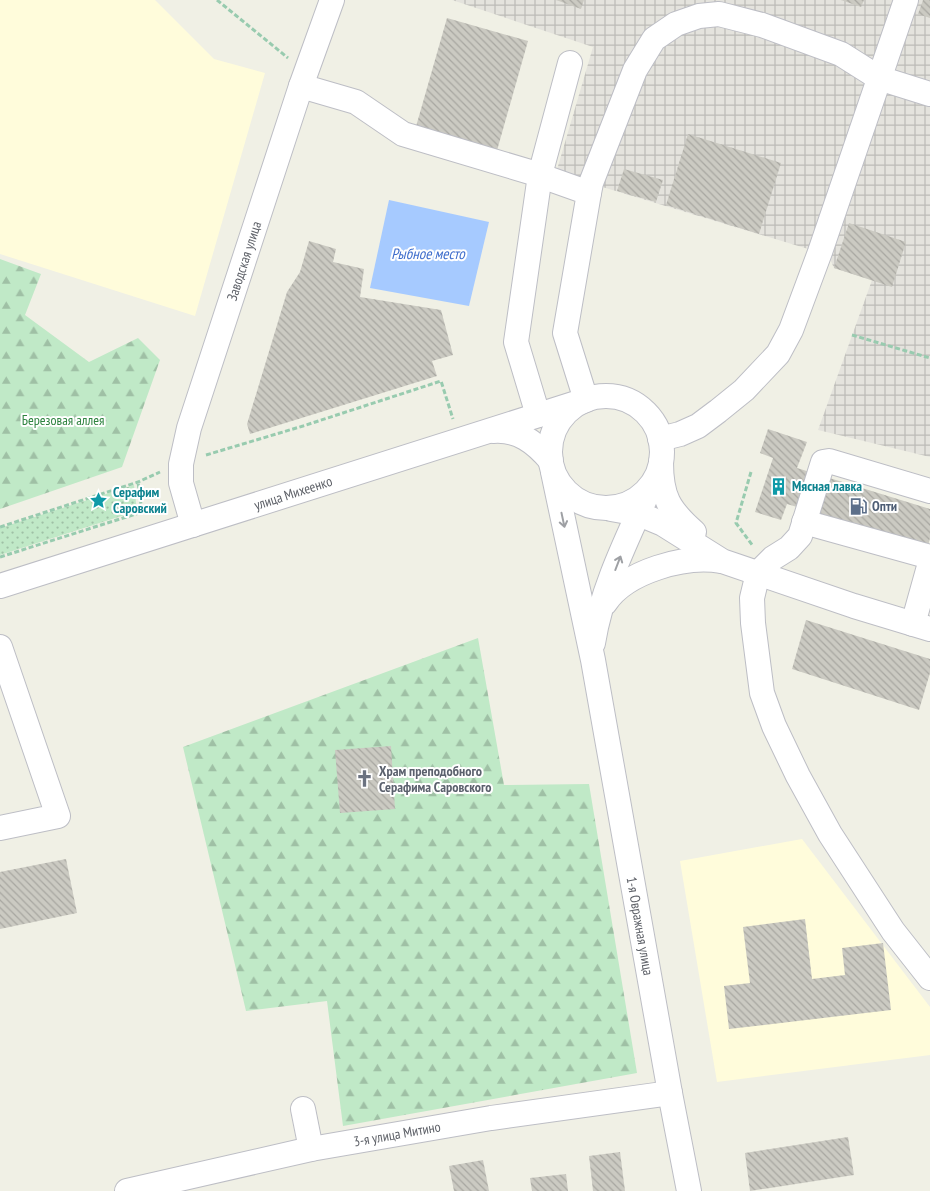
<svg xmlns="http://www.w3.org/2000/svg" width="930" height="1191" font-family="'PT Sans Narrow',sans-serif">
	<defs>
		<pattern id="industrial-grid" width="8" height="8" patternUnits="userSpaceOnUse" patternTransform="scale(1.25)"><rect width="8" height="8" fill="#e4e3dd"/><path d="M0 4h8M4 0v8" fill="none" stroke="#bcbbb7"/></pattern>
		<pattern id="grass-dots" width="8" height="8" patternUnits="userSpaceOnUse" patternTransform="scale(1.25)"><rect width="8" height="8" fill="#c0e9c7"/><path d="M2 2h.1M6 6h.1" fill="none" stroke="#9fc0a5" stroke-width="1.8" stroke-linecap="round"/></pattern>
		<pattern id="forest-firs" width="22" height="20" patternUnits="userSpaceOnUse" patternTransform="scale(1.25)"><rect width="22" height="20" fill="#c0e9c7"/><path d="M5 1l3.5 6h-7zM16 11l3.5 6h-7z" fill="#9fc0a5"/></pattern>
		<pattern id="building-back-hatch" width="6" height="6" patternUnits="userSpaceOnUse" patternTransform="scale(1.25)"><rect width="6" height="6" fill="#cbcac2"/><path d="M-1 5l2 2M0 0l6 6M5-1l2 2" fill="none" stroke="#a8a7a1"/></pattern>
	</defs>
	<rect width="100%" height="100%" fill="#f0f0e5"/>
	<g fill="#fffcdb">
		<path d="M 0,0 L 155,0 L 214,59 L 265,73 L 195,316 L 0,254 Z"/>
		<path d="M 802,839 L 930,1007 L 930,1055 L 717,1082 L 680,861 Z"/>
	</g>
	<path fill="url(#industrial-grid)" d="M 452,0 L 930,0 L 930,457 L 818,430 L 872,280 L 834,268 L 828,255 L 556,173 L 593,47 Z"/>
	<path fill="url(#grass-dots)" d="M 134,485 L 137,511 L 0,555 L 0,528 Z"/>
	<g fill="url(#forest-firs)">
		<path d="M 0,259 L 41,274 L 25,315 L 89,362 L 138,338 L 160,360 L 122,467 L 0,509 Z"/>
		<path d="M 478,638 L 504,785 L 589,784 L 637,1073 L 343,1126 L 327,1001 L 246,1011 L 183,747 Z"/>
	</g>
	<path fill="#a6caff" d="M 389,200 L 489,222 L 469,306 L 370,288 Z"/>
	<g fill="url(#building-back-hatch)">
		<path d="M 556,0 L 584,0 L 581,9 Z"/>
		<path d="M 841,0 L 864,0 L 861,7 Z"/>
		<path d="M 923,0 L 930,0 L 930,18 L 918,14 Z"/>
		<path d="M 447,18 L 528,41 L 496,154 L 415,130 Z"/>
		<path d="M 688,134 L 781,163 L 759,234 L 666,205 Z"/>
		<path d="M 624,169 L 663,180 L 656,202 L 617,191 Z"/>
		<path d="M 849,223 L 906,242 L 892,287 L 834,268 Z"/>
		<path d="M 309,241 L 336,249 L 333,262 L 364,269 L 360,297 L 441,310 L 453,355 L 432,361 L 437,376 L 250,434 L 247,424 L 287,292 L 300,272 Z"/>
		<path d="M 768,429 L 807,442 L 797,468 L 930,509 L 930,538 L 928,546 L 787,504 L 781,520 L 755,512 L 773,458 L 760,453 Z"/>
		<path d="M 806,620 L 930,659 L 930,673 L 919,710 L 792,669 Z"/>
		<path d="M 391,746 L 395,809 L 340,813 L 335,750 Z"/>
		<path d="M 66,859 L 77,913 L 0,929 L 0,872 Z"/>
		<path d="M 805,919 L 812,979 L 845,975 L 842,948 L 883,943 L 891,1010 L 729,1029 L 724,986 L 750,983 L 743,927 Z"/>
		<path d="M 848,1137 L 854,1175 L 750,1191 L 745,1153 Z"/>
		<path d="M 620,1152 L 625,1191 L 593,1191 L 589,1156 Z"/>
		<path d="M 483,1160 L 489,1191 L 454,1191 L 449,1166 Z"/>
		<path d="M 566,1174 L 568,1191 L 532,1191 L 530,1178 Z"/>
	</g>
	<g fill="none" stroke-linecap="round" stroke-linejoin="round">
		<defs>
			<g id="minor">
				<path d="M 589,193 L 591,183 L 635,70 L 654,39 L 676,24 L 699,16 L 719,14 L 762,25 L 841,54 L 879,78 L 930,94"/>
				<circle cx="606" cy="452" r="56"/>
				<path d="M 538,415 L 516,342 L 540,175 L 570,63"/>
				<path d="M 493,431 C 518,429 535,442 551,461"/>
				<path d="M 660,439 L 680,434 L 698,426 L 718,411 L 744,390 L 778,354 L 791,330 L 820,252 L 906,0"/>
				<path d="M 661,462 C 661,497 669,510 694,532"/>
				<path d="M 553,472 L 593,660 L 670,1093 L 689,1191"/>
				<path d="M 930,491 L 829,461 L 823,462 L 800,536 L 789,548 L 773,558 L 758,573 L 752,598 L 753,623 L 762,693 L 774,726 L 798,776 L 830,834 L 893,931 L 930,978"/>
				<path d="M 611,509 L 639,514 L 663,524 L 722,561 L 854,606 L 930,629"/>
				<path d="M 804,522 L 930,557"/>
				<path d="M 193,525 L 181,483 L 181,464 L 189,428 L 301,86 L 332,0"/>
				<path d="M 0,586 L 586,400 L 565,333 L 589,193 L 530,172 L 403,134 L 356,102 L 301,86"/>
				<path d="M 605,603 C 626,571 685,555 721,561"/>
				<path d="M 913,624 L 930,563"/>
				<path d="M 593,643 C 601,593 624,545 645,499"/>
				<path d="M 0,647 L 58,816 L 0,828"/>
				<path d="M 303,1109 L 311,1149"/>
				<path d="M 127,1191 L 311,1149 L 491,1118 L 670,1093"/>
			</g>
		</defs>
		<use href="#minor" stroke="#bdbec5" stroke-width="26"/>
		<g stroke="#98cbaf" stroke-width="3" stroke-dasharray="5 2.5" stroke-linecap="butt">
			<path d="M 217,0 L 288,58"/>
			<path d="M 852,335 L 930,358"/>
			<path d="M 206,455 L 303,426 L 441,381 L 453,419"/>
			<path d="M 751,472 L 736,523 L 753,546"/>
			<path d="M 0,527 L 138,482 L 160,472"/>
			<path d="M 0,557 L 142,512 L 138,482"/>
		</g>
		<use href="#minor" stroke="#fff" stroke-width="24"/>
	</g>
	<defs><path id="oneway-shaft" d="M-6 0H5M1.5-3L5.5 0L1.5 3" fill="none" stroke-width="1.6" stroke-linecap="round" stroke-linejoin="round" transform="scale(1.25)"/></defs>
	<g stroke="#9ea0a4">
		<use href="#oneway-shaft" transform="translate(563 520) rotate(78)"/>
		<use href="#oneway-shaft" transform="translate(618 563) rotate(-69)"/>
	</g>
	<defs>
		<symbol id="building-bare" viewBox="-9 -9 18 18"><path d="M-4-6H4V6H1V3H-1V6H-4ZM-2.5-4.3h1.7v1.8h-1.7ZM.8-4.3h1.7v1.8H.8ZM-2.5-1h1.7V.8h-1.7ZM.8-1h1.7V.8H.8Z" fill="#0f9aa8" stroke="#fff" stroke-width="2.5" paint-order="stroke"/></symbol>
		<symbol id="sight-bare" viewBox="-9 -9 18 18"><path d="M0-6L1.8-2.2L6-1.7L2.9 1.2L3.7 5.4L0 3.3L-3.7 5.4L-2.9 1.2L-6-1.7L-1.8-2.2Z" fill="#0f9aa8" stroke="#fff" stroke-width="2.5" paint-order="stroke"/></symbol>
		<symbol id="fuel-bare" viewBox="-9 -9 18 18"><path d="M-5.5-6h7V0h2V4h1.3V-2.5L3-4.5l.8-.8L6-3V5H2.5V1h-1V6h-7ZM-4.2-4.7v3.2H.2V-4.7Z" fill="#5c6f8a" stroke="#fff" stroke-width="2.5" paint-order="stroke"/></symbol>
		<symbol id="church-bare" viewBox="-9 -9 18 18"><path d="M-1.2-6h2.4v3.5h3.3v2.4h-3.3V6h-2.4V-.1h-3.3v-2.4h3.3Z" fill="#6b7280" stroke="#fff" stroke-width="2.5" paint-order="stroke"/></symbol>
	</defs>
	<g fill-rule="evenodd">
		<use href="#building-bare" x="766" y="474" width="25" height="25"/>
		<use href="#sight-bare" x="86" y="488" width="25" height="25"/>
		<use href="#fuel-bare" x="846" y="494" width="25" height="25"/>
		<use href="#church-bare" x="352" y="766" width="25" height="25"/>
	</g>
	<g text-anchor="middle" stroke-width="4" stroke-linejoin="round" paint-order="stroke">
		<g font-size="14" fill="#5d6067" stroke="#fff">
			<text transform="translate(244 261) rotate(-72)" y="5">Заводская улица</text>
			<text transform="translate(293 493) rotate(-18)" y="5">улица Михеенко</text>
			<text transform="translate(640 926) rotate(80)" y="5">1-я Овражная улица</text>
			<text transform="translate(397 1134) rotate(-10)" y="5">3-я улица Митино</text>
		</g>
		<g font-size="14" fill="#2f8440" stroke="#fff">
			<text x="63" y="425">Березовая аллея</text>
		</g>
		<g font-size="14" font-weight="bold" fill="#0d838f" stroke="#fff" text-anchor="start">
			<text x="792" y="491">Мясная лавка</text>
			<text x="113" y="497">Серафим<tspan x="113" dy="16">Саровский</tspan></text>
		</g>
		<g font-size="14" font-weight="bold" fill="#4e5e75" stroke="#fff" text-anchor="start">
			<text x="872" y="511">Опти</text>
		</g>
		<g font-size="14" font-weight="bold" fill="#5b616d" stroke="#fff" text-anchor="start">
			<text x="379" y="776">Храм преподобного<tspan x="379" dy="16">Серафима Саровского</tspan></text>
		</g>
		<g font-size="15" font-style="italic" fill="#3f6ecc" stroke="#fff">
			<text x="428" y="259">Рыбное место</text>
		</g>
	</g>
</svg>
